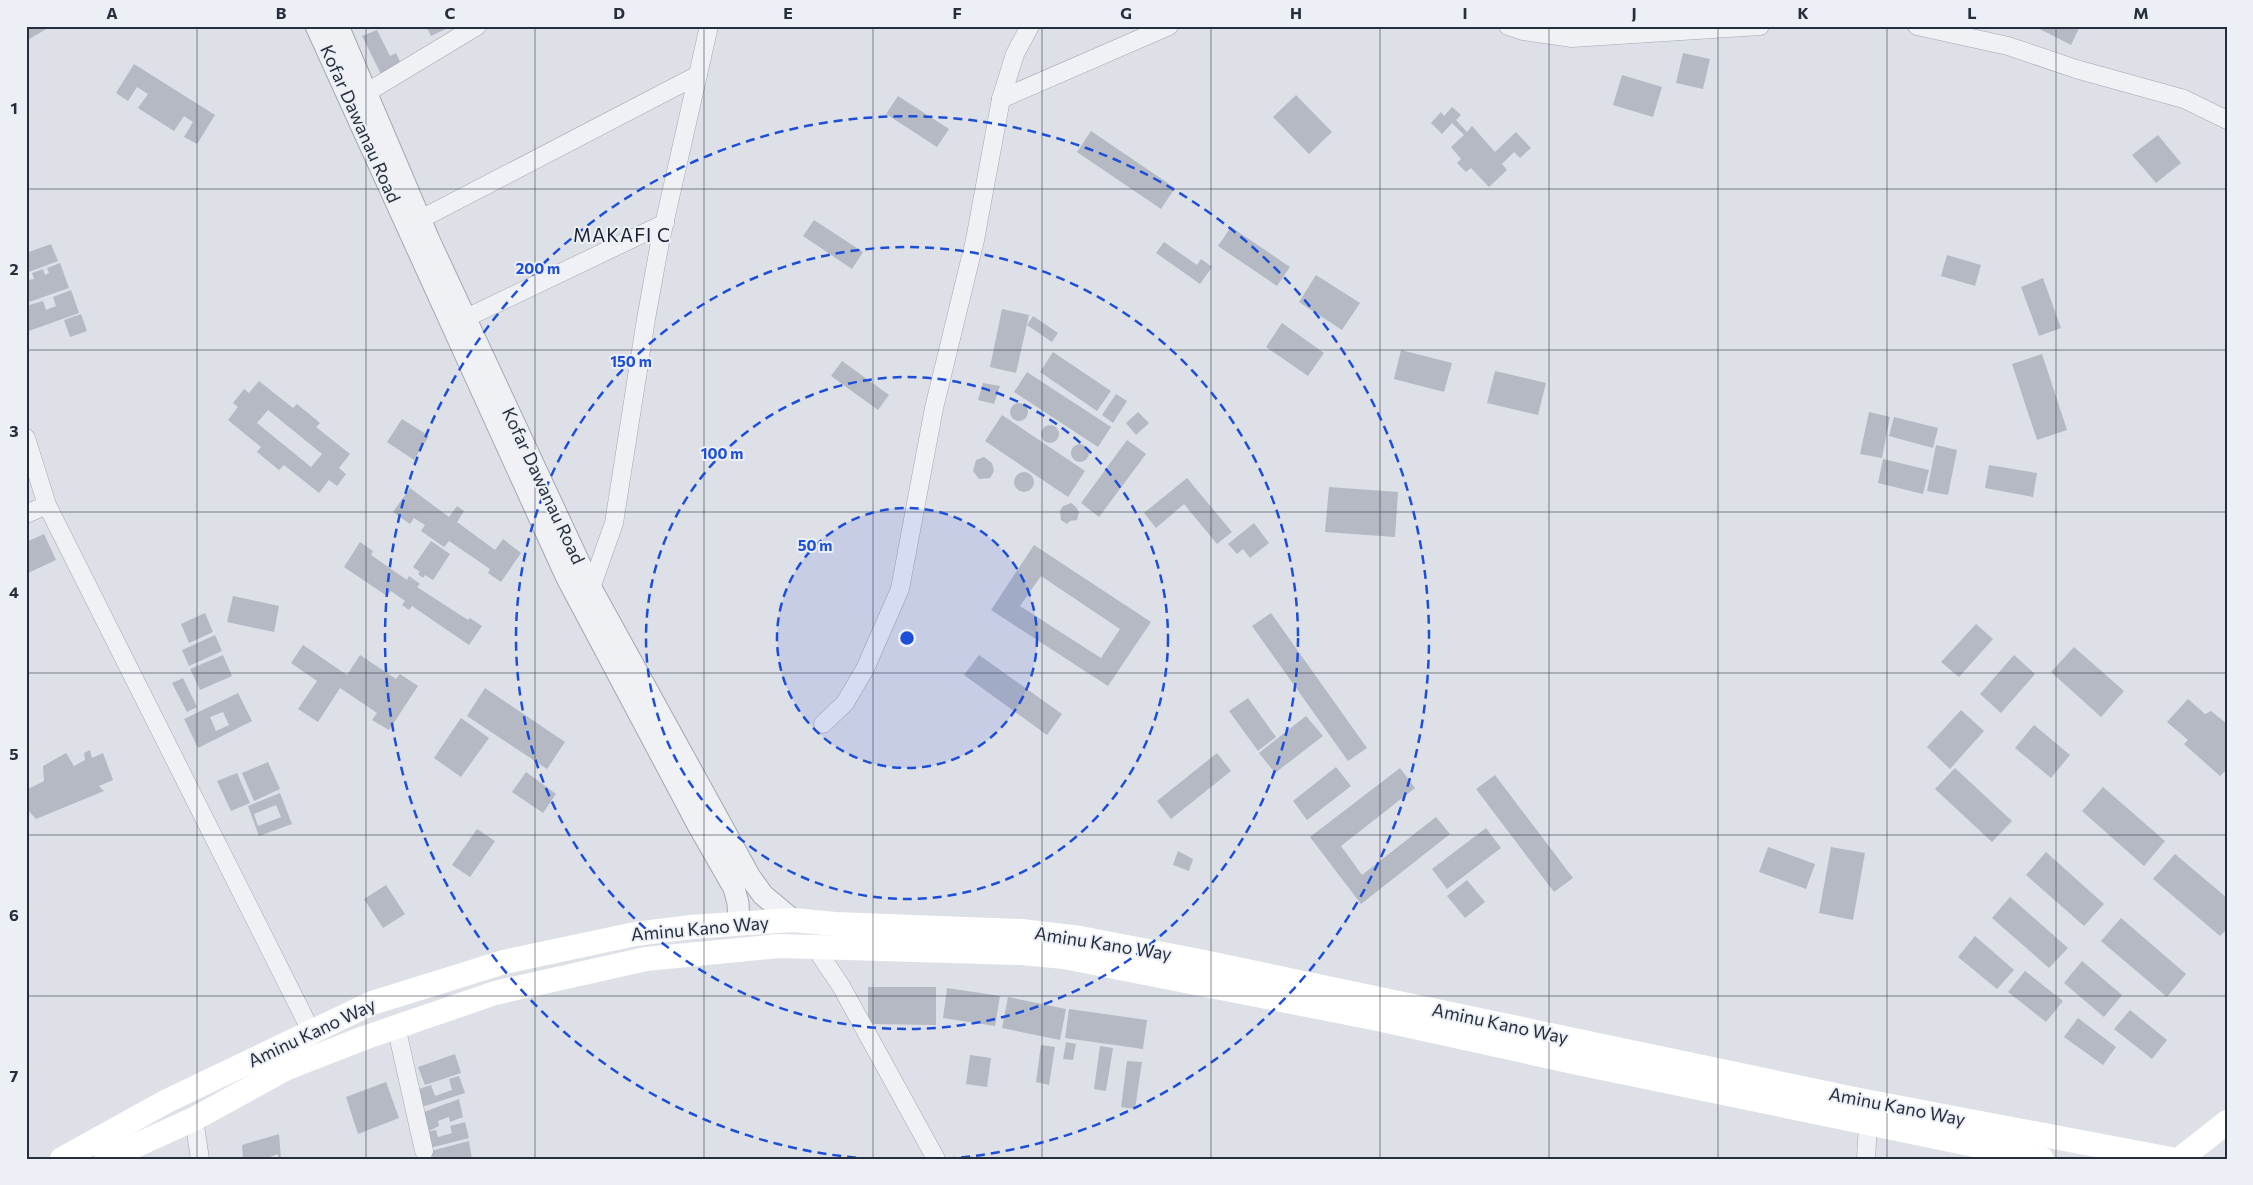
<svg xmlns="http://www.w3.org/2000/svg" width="2253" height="1185" font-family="Commissioner,sans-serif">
	<rect width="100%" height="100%" fill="#dde0e7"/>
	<g fill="#b4b9c4" fill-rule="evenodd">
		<path d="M 26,26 L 47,26 L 48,28 L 26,41 Z"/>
		<path d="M 426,26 L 452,26 L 431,36 Z"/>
		<path d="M 2034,26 L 2080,26 L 2071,45 Z"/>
		<path d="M 377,30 L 390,56 L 396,53 L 402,66 L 382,76 L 362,36 Z"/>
		<path d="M 1683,53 L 1710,59 L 1703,89 L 1676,83 Z"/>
		<path d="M 134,64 L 215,115 L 197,144 L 184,137 L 193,122 L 184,116 L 174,131 L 138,108 L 148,94 L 137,87 L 128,101 L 116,93 Z"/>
		<path d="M 1622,75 L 1662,87 L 1653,117 L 1613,105 Z"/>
		<path d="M 1296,95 L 1332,132 L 1309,154 L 1273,117 Z"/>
		<path d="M 898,96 L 949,129 L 937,147 L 886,114 Z"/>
		<path d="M 1452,107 L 1461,115 L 1456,120 L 1467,132 L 1472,126 L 1495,152 L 1516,132 L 1531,148 L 1520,158 L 1514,152 L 1502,164 L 1507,170 L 1489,187 L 1471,168 L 1466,172 L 1457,163 L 1461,159 L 1451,147 L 1464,135 L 1452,123 L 1442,134 L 1431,123 L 1441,112 L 1444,116 Z"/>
		<path d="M 1091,131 L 1175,188 L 1161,209 L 1077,152 Z"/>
		<path d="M 2158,135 L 2181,163 L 2156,183 L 2132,155 Z"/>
		<path d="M 814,220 L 863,252 L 852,269 L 803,236 Z"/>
		<path d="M 1231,227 L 1290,267 L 1277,286 L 1218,246 Z"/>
		<path d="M 1164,242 L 1197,265 L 1201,259 L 1212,267 L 1200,284 L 1156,253 Z"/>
		<path d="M 51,244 L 58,261 L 26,273 L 26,253 Z"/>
		<path d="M 1947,255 L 1981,265 L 1975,286 L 1941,276 Z"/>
		<path d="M 60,263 L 69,288 L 26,303 L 26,274 L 29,280 L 34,279 L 32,273 L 43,269 L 45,275 L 49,273 L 47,268 Z"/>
		<path d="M 1316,275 L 1360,303 L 1342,330 L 1299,302 Z"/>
		<path d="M 2043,278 L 2061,328 L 2039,336 L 2021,287 Z"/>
		<path d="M 71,290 L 79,313 L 26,332 L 26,306 L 43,301 L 46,310 L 56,306 L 53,297 Z"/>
		<path d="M 1002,309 L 1029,315 L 1016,373 L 990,367 Z"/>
		<path d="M 81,314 L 87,331 L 70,337 L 64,320 Z"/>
		<path d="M 1033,316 L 1058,333 L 1052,342 L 1027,325 Z"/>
		<path d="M 1282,323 L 1324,353 L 1308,376 L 1266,347 Z"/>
		<path d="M 1401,350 L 1452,363 L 1444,392 L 1394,379 Z"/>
		<path d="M 1053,352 L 1111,391 L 1097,411 L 1040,372 Z"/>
		<path d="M 2042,354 L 2067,430 L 2037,440 L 2012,364 Z"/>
		<path d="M 842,361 L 889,395 L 878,410 L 831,376 Z"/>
		<path d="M 1495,371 L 1546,383 L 1538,415 L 1487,403 Z"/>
		<path d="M 1027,372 L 1111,427 L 1098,447 L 1014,392 Z"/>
		<path d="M 259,381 L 293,408 L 297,404 L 320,423 L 316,427 L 350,454 L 339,468 L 346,474 L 337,486 L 329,480 L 319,493 L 284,465 L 279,470 L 257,452 L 261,447 L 228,420 L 238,407 L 233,403 L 244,389 L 249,393 ZM 268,410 L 322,454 L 311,467 L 257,423 Z"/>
		<path d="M 983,383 L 1000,386 L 994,404 L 978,400 Z"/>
		<path d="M 1116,394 L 1127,401 L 1113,423 L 1102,415 Z"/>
		<circle cx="1019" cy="412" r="9"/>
		<path d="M 1138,412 L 1149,423 L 1136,435 L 1126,423 Z"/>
		<path d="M 1869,412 L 1890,417 L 1882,458 L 1860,454 Z"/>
		<path d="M 1002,415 L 1085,471 L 1068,497 L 985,441 Z"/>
		<path d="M 1894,417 L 1938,428 L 1933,448 L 1889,436 Z"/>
		<path d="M 402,419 L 429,436 L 414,460 L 387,442 Z"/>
		<circle cx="1050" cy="434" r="9"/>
		<path d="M 1127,440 L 1146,454 L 1099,517 L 1081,503 Z"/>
		<circle cx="1080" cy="453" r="9"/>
		<path d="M 1936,445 L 1957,450 L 1948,495 L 1927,491 Z"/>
		<path d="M 984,457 L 992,463 L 994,471 L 990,478 L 979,479 L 973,471 L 976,460 Z"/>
		<path d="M 1883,459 L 1929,470 L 1923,494 L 1878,483 Z"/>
		<path d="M 1989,465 L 2037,473 L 2033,497 L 1985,488 Z"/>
		<circle cx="1024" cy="482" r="10"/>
		<path d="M 1187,478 L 1232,532 L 1217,544 L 1184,504 L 1156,528 L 1144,513 Z"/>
		<path d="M 1329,487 L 1398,492 L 1395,537 L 1325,532 Z"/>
		<path d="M 410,488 L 449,517 L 457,506 L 464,511 L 457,522 L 495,550 L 503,539 L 521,553 L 501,582 L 488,573 L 490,569 L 449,541 L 444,547 L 421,531 L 425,525 L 414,518 L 410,524 L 393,512 Z"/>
		<path d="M 1071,503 L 1076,507 L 1079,512 L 1077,520 L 1070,521 L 1067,524 L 1061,520 L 1060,511 L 1063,506 Z"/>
		<path d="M 1254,523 L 1269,543 L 1250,558 L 1243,549 L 1237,554 L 1228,544 Z"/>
		<path d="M 44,534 L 56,560 L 26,574 L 26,542 Z"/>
		<path d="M 431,541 L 450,554 L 433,580 L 425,575 L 423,578 L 418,574 L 420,572 L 413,567 Z"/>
		<path d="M 360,542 L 373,551 L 371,555 L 407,580 L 409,576 L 420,584 L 417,587 L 468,620 L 470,618 L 482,626 L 469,645 L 412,606 L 409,610 L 402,605 L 405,601 L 391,591 L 387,596 L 344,567 Z"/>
		<path d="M 1034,545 L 1151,622 L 1108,686 L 991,610 ZM 1041,576 L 1120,629 L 1101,658 L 1020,606 Z"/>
		<path d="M 233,596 L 279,606 L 274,632 L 227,622 Z"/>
		<path d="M 205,613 L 213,632 L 189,643 L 181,624 Z"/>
		<path d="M 1271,613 L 1367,748 L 1348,761 L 1252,626 Z"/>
		<path d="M 1976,624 L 1993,639 L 1959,677 L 1941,662 Z"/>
		<path d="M 215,635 L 222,651 L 189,666 L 182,650 Z"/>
		<path d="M 303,645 L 347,675 L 360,655 L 396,679 L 400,674 L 418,686 L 389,730 L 372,720 L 377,713 L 340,688 L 318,722 L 298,709 L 317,681 L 291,663 Z"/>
		<path d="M 2074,647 L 2124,691 L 2101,717 L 2051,672 Z"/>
		<path d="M 223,655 L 232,676 L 200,690 L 190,669 Z"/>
		<path d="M 979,655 L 1062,714 L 1047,735 L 964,675 Z"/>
		<path d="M 2014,655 L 2035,674 L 2001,713 L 1980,694 Z"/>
		<path d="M 183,678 L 197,707 L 187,712 L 172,683 Z"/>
		<path d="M 485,688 L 565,742 L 547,769 L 467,716 Z"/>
		<path d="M 238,693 L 252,721 L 198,748 L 184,719 ZM 223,712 L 229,725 L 216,731 L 210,717 Z"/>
		<path d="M 1248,698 L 1276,737 L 1258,751 L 1229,711 Z"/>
		<path d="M 2188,699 L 2205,714 L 2211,711 L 2227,724 L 2227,769 L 2220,776 L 2184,744 L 2188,740 L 2167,722 Z"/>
		<path d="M 1961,710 L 1984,731 L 1950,769 L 1927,747 Z"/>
		<path d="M 1306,716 L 1323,736 L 1275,773 L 1259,753 Z"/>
		<path d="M 461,718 L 489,738 L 461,777 L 434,758 Z"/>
		<path d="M 2034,725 L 2070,755 L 2051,778 L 2015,748 Z"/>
		<path d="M 90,750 L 92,758 L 103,753 L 113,780 L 99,786 L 104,791 L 36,819 L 26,808 L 26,790 L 44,781 L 43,766 L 66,753 L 74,766 L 85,760 L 84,753 Z"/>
		<path d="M 1217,753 L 1231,771 L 1171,819 L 1157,801 Z"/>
		<path d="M 268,762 L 280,789 L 254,801 L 242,773 Z"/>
		<path d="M 1336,767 L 1351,786 L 1307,820 L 1293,801 Z"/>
		<path d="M 1400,768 L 1415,788 L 1341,846 L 1362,875 L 1436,817 L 1450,834 L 1361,904 L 1310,837 Z"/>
		<path d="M 1955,768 L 2012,821 L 1992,842 L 1935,789 Z"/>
		<path d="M 526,772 L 556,794 L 543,813 L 512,792 Z"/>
		<path d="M 237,773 L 250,803 L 231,811 L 217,781 Z"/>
		<path d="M 1495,775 L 1573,878 L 1554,892 L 1476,789 Z"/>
		<path d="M 2103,787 L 2165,841 L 2144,866 L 2082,811 Z"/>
		<path d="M 280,793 L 292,824 L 259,836 L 248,806 ZM 276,805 L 281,817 L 258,826 L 254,814 Z"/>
		<path d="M 1486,828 L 1501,848 L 1447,889 L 1432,869 Z"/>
		<path d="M 477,829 L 495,841 L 470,877 L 452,865 Z"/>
		<path d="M 1768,847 L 1815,864 L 1806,889 L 1759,872 Z"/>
		<path d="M 1831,847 L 1865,853 L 1853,920 L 1819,913 Z"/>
		<path d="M 1178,851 L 1193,859 L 1189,871 L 1173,865 Z"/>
		<path d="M 2046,852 L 2104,904 L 2084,926 L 2026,875 Z"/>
		<path d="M 2175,854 L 2227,898 L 2227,929 L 2220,936 L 2153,879 Z"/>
		<path d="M 1467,880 L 1485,902 L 1465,918 L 1447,896 Z"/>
		<path d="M 386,885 L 405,914 L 383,928 L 364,899 Z"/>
		<path d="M 2010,897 L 2068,948 L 2049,968 L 1992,918 Z"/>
		<path d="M 2121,918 L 2186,974 L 2167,997 L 2101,941 Z"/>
		<path d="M 1975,936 L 2014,970 L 1997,989 L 1958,957 Z"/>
		<path d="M 2082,961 L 2122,995 L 2104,1017 L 2064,983 Z"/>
		<path d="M 2025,971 L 2063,1001 L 2046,1022 L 2008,992 Z"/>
		<path d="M 868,987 L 936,987 L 936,1025 L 868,1024 Z"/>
		<path d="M 947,988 L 1000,996 L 995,1026 L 943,1018 Z"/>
		<path d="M 1008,997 L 1066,1009 L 1060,1040 L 1002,1028 Z"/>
		<path d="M 1069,1009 L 1147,1020 L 1143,1049 L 1065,1038 Z"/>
		<path d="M 2130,1010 L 2167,1040 L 2152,1059 L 2114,1029 Z"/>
		<path d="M 2078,1018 L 2116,1047 L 2103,1065 L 2064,1037 Z"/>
		<path d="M 1066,1042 L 1076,1044 L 1073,1060 L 1063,1059 Z"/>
		<path d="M 1041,1045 L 1055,1047 L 1049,1085 L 1036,1082 Z"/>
		<path d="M 1100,1046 L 1113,1048 L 1106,1091 L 1094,1089 Z"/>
		<path d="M 455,1054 L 461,1073 L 425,1085 L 418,1067 Z"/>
		<path d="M 970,1055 L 991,1058 L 987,1087 L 966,1084 Z"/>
		<path d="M 1127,1061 L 1142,1062 L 1135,1109 L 1121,1107 Z"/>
		<path d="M 459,1076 L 465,1093 L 422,1107 L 416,1090 L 431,1085 L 435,1096 L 452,1090 L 449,1079 Z"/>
		<path d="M 386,1082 L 399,1118 L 358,1134 L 346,1097 Z"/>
		<path d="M 459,1099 L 463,1117 L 450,1122 L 449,1117 L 438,1121 L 439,1126 L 429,1131 L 424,1112 Z"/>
		<path d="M 465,1122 L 469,1138 L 430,1148 L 426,1132 L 436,1130 L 438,1137 L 452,1133 L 450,1126 Z"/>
		<path d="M 279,1134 L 281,1159 L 278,1159 L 278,1154 L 264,1159 L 243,1159 L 242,1145 Z"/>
		<path d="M 469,1141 L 472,1159 L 433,1159 L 431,1151 Z"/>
	</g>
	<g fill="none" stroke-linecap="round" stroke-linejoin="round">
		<defs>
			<g id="minor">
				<path d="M 1508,26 L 1523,31 L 1572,38 L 1760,26"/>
				<path d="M 1917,26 L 2008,46 L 2076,69 L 2184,99 L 2227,120"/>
				<path d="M 366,93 L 477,26"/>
				<path d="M 1001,99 L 1169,26"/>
				<path d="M 421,219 L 698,75"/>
				<path d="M 466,318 L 665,223"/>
				<path d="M 26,438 L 47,505 L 312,1033"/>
				<path d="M 26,514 L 47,505"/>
				<path d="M 591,588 L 614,523 L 646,319 L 660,242 L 709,26"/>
				<path d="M 823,724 L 845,703 L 865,669 L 900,589 L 934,408 L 975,240 L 1001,99 L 1015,54 L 1030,26"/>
				<path d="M 814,946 L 841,986 L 936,1159"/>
				<path d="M 396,1026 L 424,1151"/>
				<path d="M 194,1119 L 200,1159"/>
				<path d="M 1866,1159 L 1868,1123"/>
			</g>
			<g id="tertiary">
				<path d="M 316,26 L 566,576 L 698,825 L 734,888 L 738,903 L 739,924"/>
				<path d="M 338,26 L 429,240 L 591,588 L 750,877 L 763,895 L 793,920"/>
			</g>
		</defs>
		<use href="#minor" stroke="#a2a7b1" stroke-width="19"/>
		<use href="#tertiary" stroke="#a2a7b1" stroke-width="23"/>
		<use href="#minor" stroke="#eff1f5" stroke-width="18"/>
		<use href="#tertiary" stroke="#eff1f5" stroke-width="21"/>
		<g stroke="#fff" stroke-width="24">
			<path d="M 62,1159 L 167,1101 L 372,1003 L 504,962 L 635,934 L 691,927 L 793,920 L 835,924 L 1021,931 L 1080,938 L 1199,961 L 1859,1100 L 2171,1159"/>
			<path d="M 106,1159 L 194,1119 L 287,1068 L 364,1038 L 495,993 L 646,959 L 779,946 L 1022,953 L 1064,957 L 1373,1018 L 1578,1063 L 2042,1159"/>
			<path d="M 2180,1159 L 2227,1122"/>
		</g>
	</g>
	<path fill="none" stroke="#262e3d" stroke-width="1" stroke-opacity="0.55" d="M 197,26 L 197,1159M 366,26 L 366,1159M 535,26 L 535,1159M 704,26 L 704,1159M 873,26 L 873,1159M 1042,26 L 1042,1159M 1211,26 L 1211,1159M 1380,26 L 1380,1159M 1549,26 L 1549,1159M 1718,26 L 1718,1159M 1887,26 L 1887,1159M 2056,26 L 2056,1159M 26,189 L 2227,189M 26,350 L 2227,350M 26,512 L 2227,512M 26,673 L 2227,673M 26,835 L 2227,835M 26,996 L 2227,996"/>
	<circle cx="907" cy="638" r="130" fill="#1d4ed8" fill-opacity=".12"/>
	<g fill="none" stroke="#1d4ed8" stroke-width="2.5" stroke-dasharray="9 6">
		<circle cx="907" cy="638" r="130"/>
		<circle cx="907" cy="638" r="261"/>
		<circle cx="907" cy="638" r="391"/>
		<path d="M871 1159A522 522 0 1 1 943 1159"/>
	</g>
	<g text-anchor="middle" stroke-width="4" stroke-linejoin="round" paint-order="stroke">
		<g font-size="18" fill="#262e3d" stroke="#eceff5">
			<text transform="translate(360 124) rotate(66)" y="6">Kofar Dawanau Road</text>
			<text transform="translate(543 486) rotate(65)" y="6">Kofar Dawanau Road</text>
			<text transform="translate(700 929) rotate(-5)" y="6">Aminu Kano Way</text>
			<text transform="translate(1103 944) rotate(9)" y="6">Aminu Kano Way</text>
			<text transform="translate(1500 1024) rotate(12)" y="6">Aminu Kano Way</text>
			<text transform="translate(312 1033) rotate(-25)" y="6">Aminu Kano Way</text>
			<text transform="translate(1897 1107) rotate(11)" y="6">Aminu Kano Way</text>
		</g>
		<g font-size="19" letter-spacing="1" fill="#191f2e" stroke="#eceff5">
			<text x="622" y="242">MAKAFI C</text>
		</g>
	</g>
	<circle cx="907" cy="638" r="8" fill="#1d4ed8" stroke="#eceff5" stroke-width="2.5"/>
	<g font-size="15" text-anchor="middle" font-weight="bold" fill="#1d4ed8" stroke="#eceff5" stroke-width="4" stroke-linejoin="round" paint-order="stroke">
		<text x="538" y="274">200 m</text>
		<text x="631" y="367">150 m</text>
		<text x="722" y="459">100 m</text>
		<text x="815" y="551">50 m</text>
	</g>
	<rect width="2253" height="1185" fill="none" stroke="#eceff5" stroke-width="55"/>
	<rect x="28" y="28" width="2198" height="1130" fill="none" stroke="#262e3d" stroke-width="2"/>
	<g font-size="16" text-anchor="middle" font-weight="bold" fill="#262e3d">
		<text x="112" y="19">A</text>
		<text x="281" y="19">B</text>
		<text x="450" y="19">C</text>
		<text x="619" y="19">D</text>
		<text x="788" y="19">E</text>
		<text x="957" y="19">F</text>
		<text x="1126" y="19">G</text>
		<text x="1296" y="19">H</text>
		<text x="1465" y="19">I</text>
		<text x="1634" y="19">J</text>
		<text x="1803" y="19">K</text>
		<text x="1972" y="19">L</text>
		<text x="2141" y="19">M</text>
		<text x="14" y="114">1</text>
		<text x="14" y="275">2</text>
		<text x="14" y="437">3</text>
		<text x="14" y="598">4</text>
		<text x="14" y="760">5</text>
		<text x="14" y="921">6</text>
		<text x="14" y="1082">7</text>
	</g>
</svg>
